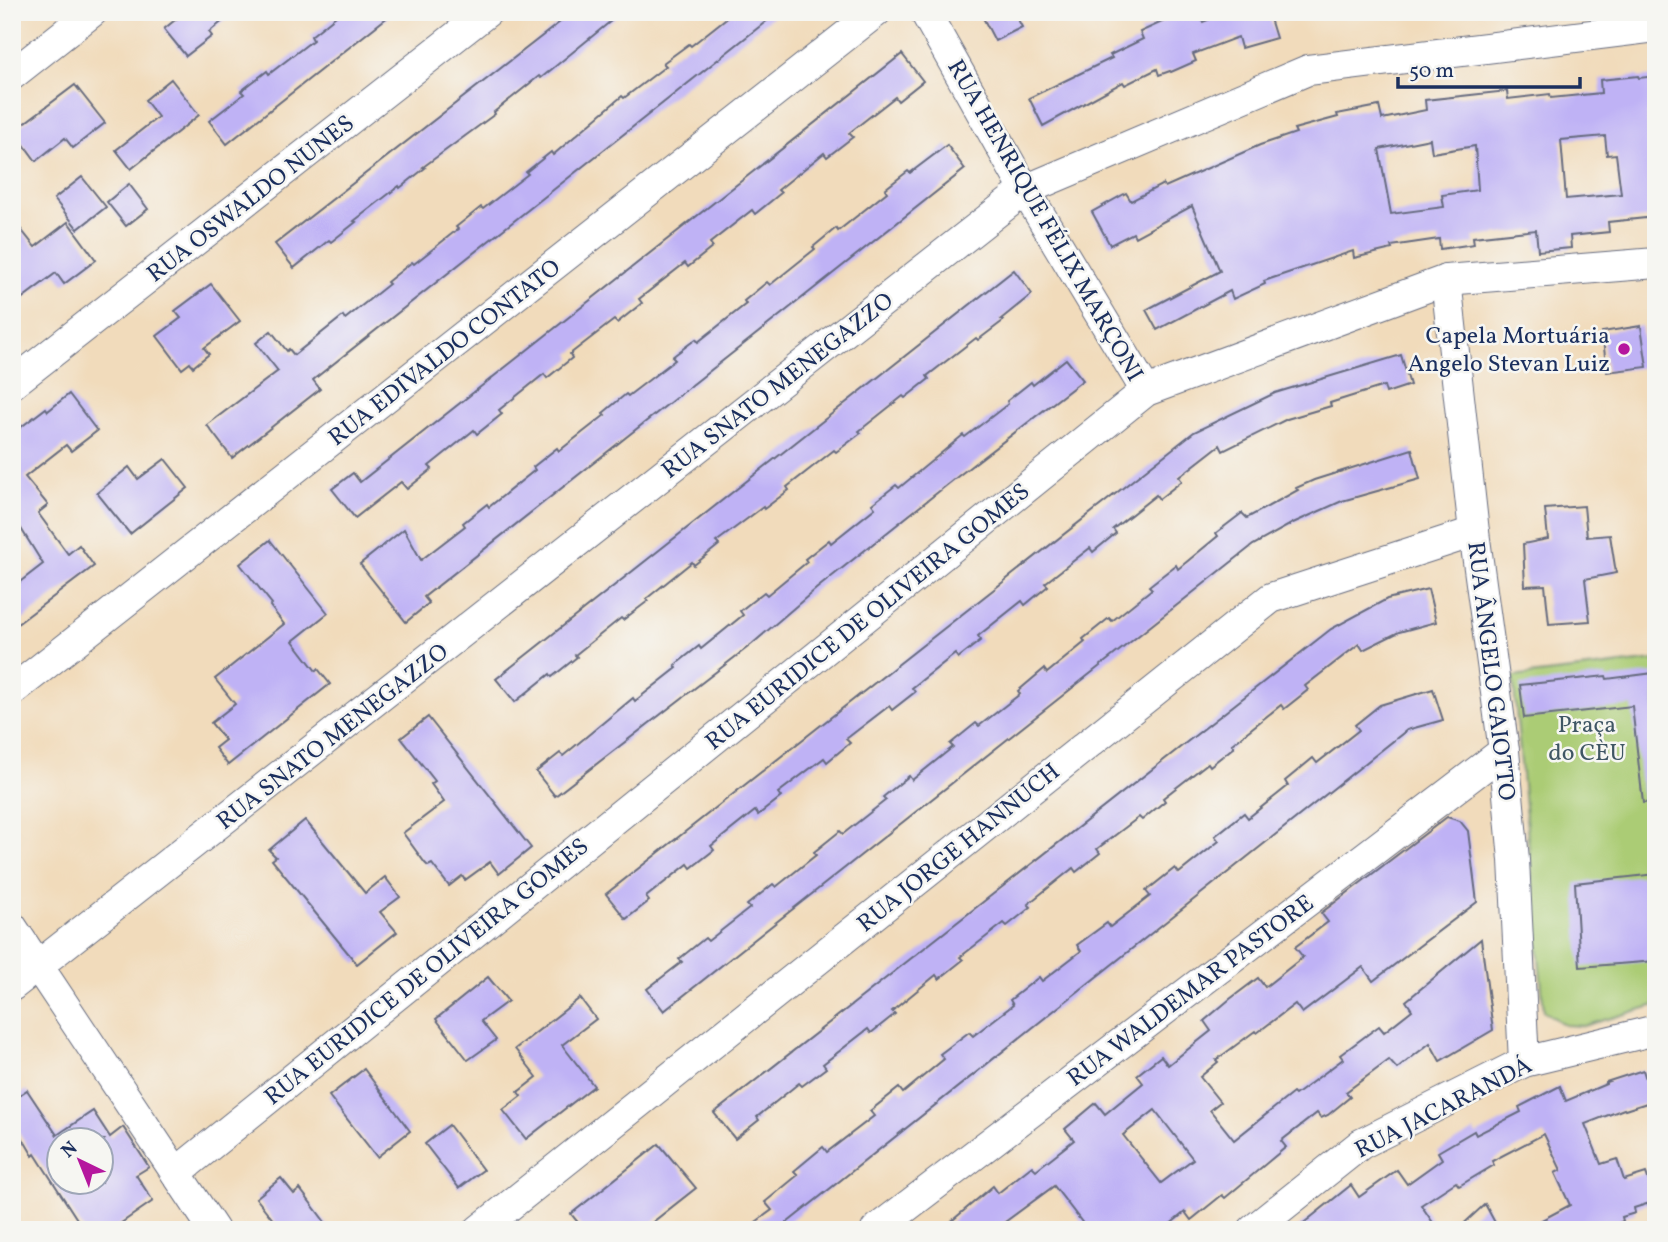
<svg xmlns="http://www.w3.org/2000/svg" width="1668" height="1242" font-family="Vollkorn,serif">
	<rect width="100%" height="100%" fill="#f6f6f2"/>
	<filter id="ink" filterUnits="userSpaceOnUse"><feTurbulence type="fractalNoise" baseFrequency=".0143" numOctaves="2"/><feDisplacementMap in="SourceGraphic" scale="14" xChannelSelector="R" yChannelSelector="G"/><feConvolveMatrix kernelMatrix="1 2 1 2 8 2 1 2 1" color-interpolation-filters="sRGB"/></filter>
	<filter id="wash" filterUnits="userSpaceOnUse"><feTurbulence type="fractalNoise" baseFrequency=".00686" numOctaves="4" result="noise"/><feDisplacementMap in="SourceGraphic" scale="28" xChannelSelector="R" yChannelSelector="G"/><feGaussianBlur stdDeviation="1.57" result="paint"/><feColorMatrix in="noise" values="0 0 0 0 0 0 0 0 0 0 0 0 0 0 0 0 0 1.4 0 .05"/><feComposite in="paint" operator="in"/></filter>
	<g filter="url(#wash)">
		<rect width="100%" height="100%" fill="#f1dbbb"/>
		<path fill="#abcc74" stroke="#637e69" stroke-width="2" d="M 1656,660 L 1656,1005 L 1584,1026 L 1565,1025 L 1544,1011 L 1513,677 Z"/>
		<g id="blocks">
			<g fill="#bfb2f5" fill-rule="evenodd">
				<path d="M 185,12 L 234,12 L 209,32 L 212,36 L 186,56 L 164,29 Z"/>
				<path d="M 341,12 L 394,12 L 227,144 L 209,121 L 244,94 L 241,91 L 267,71 L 269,74 L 313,40 L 311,36 Z"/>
				<path d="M 573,12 L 622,12 L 541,78 L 539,76 L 494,112 L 495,114 L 423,167 L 425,168 L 400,188 L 399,186 L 354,221 L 356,222 L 331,242 L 329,240 L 294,268 L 275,244 Z"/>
				<path d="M 734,12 L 778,12 L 313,380 L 320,389 L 232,458 L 207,425 L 278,371 L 256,343 L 271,331 L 287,351 L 289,349 L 294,355 L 343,316 L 345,319 L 389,284 L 387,282 L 412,262 L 414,264 L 458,229 L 456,227 L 481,207 L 483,209 L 528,174 L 526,172 L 551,152 L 553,155 L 622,96 L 624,98 L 666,66 L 663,63 L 689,44 L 691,46 Z"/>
				<path d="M 980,12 L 1014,12 L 1022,27 L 995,41 Z"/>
				<path d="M 1184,12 L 1199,12 L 1203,22 L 1227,12 L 1268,12 L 1276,38 L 1241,48 L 1238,37 L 1193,54 L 1196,61 L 1171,72 L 1170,71 L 1159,75 L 1157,69 L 1125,85 L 1123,82 L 1043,126 L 1029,98 L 1112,58 L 1110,55 L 1143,39 L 1140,32 Z"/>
				<path d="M 902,54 L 923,81 L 898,101 L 895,97 L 849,133 L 853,137 L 827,157 L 824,153 L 778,190 L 781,193 L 755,214 L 752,210 L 710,243 L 713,247 L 688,267 L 685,263 L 639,299 L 642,303 L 617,323 L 614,320 L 570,354 L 572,358 L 547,378 L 544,374 L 499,410 L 502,414 L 477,434 L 474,430 L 429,466 L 432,469 L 407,489 L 401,482 L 355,518 L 332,489 L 353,473 L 360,482 Z"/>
				<path d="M 1638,76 L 1639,78 L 1656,76 L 1656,112 L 1647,113 L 1655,217 L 1608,222 L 1609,232 L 1570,236 L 1571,248 L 1538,251 L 1536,230 L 1473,237 L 1474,244 L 1440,249 L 1439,239 L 1391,246 L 1392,249 L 1354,258 L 1353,251 L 1264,281 L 1265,284 L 1233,299 L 1230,291 L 1157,330 L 1146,310 L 1220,271 L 1192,206 L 1135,237 L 1133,233 L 1110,245 L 1092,212 L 1126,193 L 1131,201 L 1163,184 L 1165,187 L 1260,145 L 1296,133 L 1294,129 L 1338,117 L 1337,114 L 1379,106 L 1382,119 L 1426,110 L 1425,100 L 1507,91 L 1508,99 L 1550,94 L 1551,98 L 1601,93 L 1600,80 ZM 1605,136 L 1607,155 L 1616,154 L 1621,194 L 1566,199 L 1561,140 ZM 1430,139 L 1432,153 L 1475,146 L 1478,190 L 1442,195 L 1444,207 L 1391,214 L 1379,149 Z"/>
				<path d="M 171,79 L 199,115 L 131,169 L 116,150 L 158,117 L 145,100 Z"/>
				<path d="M 75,85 L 105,123 L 73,148 L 65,138 L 36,161 L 14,131 Z"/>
				<path d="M 947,145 L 965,169 L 424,597 L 429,603 L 406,622 L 360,564 L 404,529 L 421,560 L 465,526 L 463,523 L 487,504 L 489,507 L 535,470 L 533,467 L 557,448 L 559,451 L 605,415 L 603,413 L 626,394 L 628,396 L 675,360 L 672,357 L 696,339 L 698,342 L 746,304 L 744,301 L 767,282 L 770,285 L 815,249 L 813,247 L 836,228 L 838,231 L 887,192 L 885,189 L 908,171 L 910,173 Z"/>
				<path d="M 82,177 L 106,207 L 78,229 L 54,199 Z"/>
				<path d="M 129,184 L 148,209 L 126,226 L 107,202 Z"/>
				<path d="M 12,218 L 35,247 L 68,222 L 96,260 L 64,284 L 56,273 L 21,299 L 12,287 Z"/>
				<path d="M 1014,270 L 1032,294 L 1001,319 L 1003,321 L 978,340 L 976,338 L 927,376 L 929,379 L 905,398 L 903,396 L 859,431 L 861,433 L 836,452 L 834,450 L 787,487 L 789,490 L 764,509 L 763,507 L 716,542 L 719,545 L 694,565 L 692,562 L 646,599 L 648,601 L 623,620 L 621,618 L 575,655 L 577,657 L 552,677 L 550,674 L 515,702 L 496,679 Z"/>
				<path d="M 211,284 L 240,321 L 204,348 L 209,354 L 193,367 L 190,363 L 182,369 L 157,336 L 181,318 L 175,311 Z"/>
				<path d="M 1641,326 L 1647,367 L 1607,372 L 1602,332 Z"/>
				<path d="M 1401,355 L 1410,385 L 1386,393 L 1384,386 L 1330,403 L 1331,406 L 1287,419 L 1223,451 L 1220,445 L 1179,477 L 1182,481 L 1159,499 L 1156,495 L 1113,529 L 1116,533 L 1093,552 L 1090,548 L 1045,583 L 1048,586 L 1025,605 L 1022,601 L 978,636 L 981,640 L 958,658 L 955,654 L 912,688 L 915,692 L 892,710 L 889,706 L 846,739 L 850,743 L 827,762 L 824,758 L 778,793 L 781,797 L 758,815 L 755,811 L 711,846 L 714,850 L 691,868 L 688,864 L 646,897 L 649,901 L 626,919 L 606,894 L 1194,432 L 1275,393 Z"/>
				<path d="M 1066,359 L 1083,380 L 957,477 L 816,589 L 752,644 L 555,796 L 536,772 L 560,753 L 563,756 L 633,698 L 635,701 L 677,668 L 675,665 L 699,646 L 701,649 L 743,615 L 740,611 L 764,592 L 767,595 L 807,562 L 805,559 L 829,540 L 831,543 L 875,508 L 872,504 L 896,485 L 899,488 L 963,435 L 965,437 L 1008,404 L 1007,401 L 1031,382 L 1033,385 Z"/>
				<path d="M 69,394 L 97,431 L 71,451 L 66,445 L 25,477 L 48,505 L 38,513 L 68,554 L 79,545 L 94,566 L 12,628 L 12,588 L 43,564 L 20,527 L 12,533 L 12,434 L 46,408 L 48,411 Z"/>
				<path d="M 1412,449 L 1420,479 L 1342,501 L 1293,523 L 1253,545 L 664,1011 L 647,989 L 682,962 L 679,959 L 705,938 L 708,941 L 750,908 L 747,905 L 773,884 L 776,887 L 816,855 L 814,852 L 840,831 L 843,834 L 886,800 L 883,797 L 909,776 L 912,780 L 953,747 L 950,744 L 976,723 L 979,726 L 1020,694 L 1018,691 L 1044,669 L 1047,673 L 1085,642 L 1083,639 L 1109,618 L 1112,621 L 1152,589 L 1149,586 L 1176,565 L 1178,569 L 1218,536 L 1216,533 L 1242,513 L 1247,518 L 1298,490 L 1296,488 L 1314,480 Z"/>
				<path d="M 165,459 L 188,488 L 130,534 L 97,493 L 129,467 L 138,479 Z"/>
				<path d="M 1584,506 L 1587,537 L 1610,535 L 1616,573 L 1585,579 L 1590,621 L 1549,624 L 1545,585 L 1525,586 L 1523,544 L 1548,539 L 1545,509 Z"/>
				<path d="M 270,540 L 328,613 L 293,641 L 316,671 L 318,669 L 330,684 L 228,765 L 215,748 L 225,740 L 211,723 L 235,704 L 215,679 L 284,624 L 270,606 L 272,604 L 240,564 Z"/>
				<path d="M 1428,589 L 1436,622 L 1399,632 L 1363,650 L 1359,644 L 1305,686 L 1308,690 L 1284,709 L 1281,705 L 1232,744 L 1234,747 L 1210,766 L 1208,763 L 1163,798 L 1165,801 L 1142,820 L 1139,817 L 1097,849 L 1100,853 L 1076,872 L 1073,868 L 1028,904 L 1031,907 L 1007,926 L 1004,923 L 960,957 L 963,960 L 939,979 L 936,975 L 892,1011 L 895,1014 L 871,1033 L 868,1029 L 823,1064 L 826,1068 L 802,1086 L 799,1083 L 757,1117 L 759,1120 L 735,1139 L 714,1113 L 1331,629 L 1387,599 Z"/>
				<path d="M 1654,673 L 1656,802 L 1643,803 L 1632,706 L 1524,718 L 1520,685 L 1606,676 L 1607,679 Z"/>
				<path d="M 1433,689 L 1443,720 L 1407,730 L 778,1230 L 745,1230 L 772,1210 L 765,1202 L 798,1175 L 794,1171 L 823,1147 L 827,1152 L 874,1116 L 870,1111 L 899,1088 L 903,1093 L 944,1059 L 940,1054 L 969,1032 L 973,1036 L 1013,1005 L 1010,1000 L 1039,977 L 1042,981 L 1081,951 L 1077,945 L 1107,923 L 1110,927 L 1150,896 L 1146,891 L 1175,868 L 1179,873 L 1219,841 L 1215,836 L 1244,813 L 1248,818 L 1288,786 L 1285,781 L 1313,758 L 1317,763 L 1359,730 L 1355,725 L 1380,705 Z"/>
				<path d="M 428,717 L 531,848 L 499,874 L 490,862 L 465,880 L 462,876 L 449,886 L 432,864 L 428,866 L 425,863 L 403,833 L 444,802 L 431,784 L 435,781 L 401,738 Z"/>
				<path d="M 1447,817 L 1460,821 L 1468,831 L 1477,902 L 1373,981 L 1363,967 L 1302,1013 L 1295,1004 L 1257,1033 L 1255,1031 L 1216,1060 L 1218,1062 L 1200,1077 L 1220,1102 L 1210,1110 L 1234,1140 L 1293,1093 L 1295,1095 L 1343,1059 L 1340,1055 L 1379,1026 L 1384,1032 L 1412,1010 L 1406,1001 L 1481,939 L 1493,1030 L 1440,1061 L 1430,1043 L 1397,1069 L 1389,1060 L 1346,1092 L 1350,1097 L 1328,1115 L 1321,1118 L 1317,1113 L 1281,1141 L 1286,1147 L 1225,1198 L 1222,1195 L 1191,1220 L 1185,1212 L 1163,1230 L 1088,1230 L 1054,1186 L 994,1230 L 941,1230 L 993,1186 L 998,1193 L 1032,1166 L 1036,1170 L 1074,1140 L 1065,1129 L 1096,1103 L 1105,1114 L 1143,1083 L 1137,1075 L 1161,1056 L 1168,1065 L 1211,1031 L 1204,1021 L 1230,999 L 1258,978 L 1265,987 L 1303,957 L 1295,947 L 1328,922 L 1321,913 ZM 1155,1110 L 1193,1159 L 1161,1183 L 1123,1135 Z"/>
				<path d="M 305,820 L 365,893 L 385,877 L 400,897 L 380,912 L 397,932 L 357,964 L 272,860 L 276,857 L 269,850 Z"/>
				<path d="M 1656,874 L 1656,961 L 1580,967 L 1575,883 Z"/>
				<path d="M 488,977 L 508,1001 L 481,1021 L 496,1040 L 468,1060 L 436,1019 Z"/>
				<path d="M 580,998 L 596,1019 L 562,1045 L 594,1086 L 526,1139 L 503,1110 L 521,1096 L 518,1092 L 537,1077 L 515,1049 Z"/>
				<path d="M 364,1069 L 410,1131 L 377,1157 L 329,1096 Z"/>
				<path d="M 1643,1070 L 1653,1101 L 1625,1110 L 1624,1109 L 1585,1124 L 1601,1164 L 1617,1159 L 1624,1180 L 1646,1173 L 1656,1201 L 1634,1208 L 1635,1213 L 1622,1217 L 1623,1221 L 1605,1230 L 1523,1230 L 1570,1205 L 1555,1173 L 1561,1170 L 1544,1134 L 1492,1161 L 1494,1165 L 1459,1186 L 1456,1182 L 1421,1205 L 1438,1230 L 1295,1230 L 1351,1185 L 1359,1197 L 1397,1170 L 1407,1184 L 1442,1159 L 1438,1152 L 1474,1131 L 1476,1135 L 1521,1112 L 1519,1107 L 1560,1086 L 1566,1101 L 1606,1084 L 1606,1082 Z"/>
				<path d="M 27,1090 L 57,1135 L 93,1111 L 110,1137 L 123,1127 L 149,1167 L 136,1175 L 153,1201 L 111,1230 L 84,1230 L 35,1154 L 33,1156 L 12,1120 L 12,1100 ZM 60,1140 L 104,1140 L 102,1142 L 102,1182 L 60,1182 Z"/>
				<path d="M 449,1125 L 483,1170 L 459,1188 L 425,1144 Z"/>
				<path d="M 659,1144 L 696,1188 L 653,1222 L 660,1230 L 584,1230 L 571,1214 Z"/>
				<path d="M 281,1178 L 294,1194 L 300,1189 L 331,1230 L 281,1230 L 256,1198 Z"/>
				<path d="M 1485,1204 L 1499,1230 L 1457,1230 Z"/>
			</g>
		</g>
	</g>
	<g filter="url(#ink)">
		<use href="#blocks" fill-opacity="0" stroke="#666b7f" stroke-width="2"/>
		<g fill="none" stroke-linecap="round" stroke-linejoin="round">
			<defs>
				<g id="minor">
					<path d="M 925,12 L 1025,190 L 1146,391"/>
					<path d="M 12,75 L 92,12"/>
					<path d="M 1446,280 L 1474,532 L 1504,751 L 1514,860 L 1524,1062"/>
					<path d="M 12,384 L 487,12"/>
					<path d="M 12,691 L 876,12"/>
					<path d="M 12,927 L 214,1230"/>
					<path d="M 12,986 L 1025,190 L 1308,70 L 1656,27"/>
					<path d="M 176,1173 L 1146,391 L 1446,280 L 1656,263"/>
					<path d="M 479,1230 L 1271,598 L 1474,532"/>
					<path d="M 876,1230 L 1504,751"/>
					<path d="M 1253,1230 L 1361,1144 L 1524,1062 L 1656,1030"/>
				</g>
			</defs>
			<use href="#minor" stroke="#666b7f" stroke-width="32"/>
			<use href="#minor" stroke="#fff" stroke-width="30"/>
		</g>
	</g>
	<circle fill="#b5179e" stroke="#f6f6f2" stroke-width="2.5" cx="1624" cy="349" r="7"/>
	<g text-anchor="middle" stroke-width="5" stroke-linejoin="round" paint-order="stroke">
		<g font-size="24" fill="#1b2f5e" stroke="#f6f6f2">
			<text transform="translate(250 198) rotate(-38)" y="8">RUA OSWALDO NUNES</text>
			<text transform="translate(1046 220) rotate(60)" y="8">RUA HENRIQUE FÉLIX MARÇONI</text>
			<text transform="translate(444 352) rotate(-38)" y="8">RUA EDIVALDO CONTATO</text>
			<text transform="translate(777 385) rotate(-38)" y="8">RUA SNATO MENEGAZZO</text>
			<text transform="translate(867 616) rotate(-39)" y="8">RUA EURIDICE DE OLIVEIRA GOMES</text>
			<text transform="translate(1492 671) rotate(83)" y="8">RUA ÂNGELO GAIOTTO</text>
			<text transform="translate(332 736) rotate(-38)" y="8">RUA SNATO MENEGAZZO</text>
			<text transform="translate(958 847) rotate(-39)" y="8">RUA JORGE HANNUCH</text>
			<text transform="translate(426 971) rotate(-39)" y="8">RUA EURIDICE DE OLIVEIRA GOMES</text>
			<text transform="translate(1190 990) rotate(-37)" y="8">RUA WALDEMAR PASTORE</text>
			<text transform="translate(1443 1107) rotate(-27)" y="8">RUA JACARANDÁ</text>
		</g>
		<g font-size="24" fill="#1b2f5e" stroke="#f6f6f2" text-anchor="end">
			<text x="1610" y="343">Capela Mortuária<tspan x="1610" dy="28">Angelo Stevan Luiz</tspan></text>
		</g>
		<g font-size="24" fill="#3f5664" stroke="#f6f6f2">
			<text x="1587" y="732">Praça<tspan x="1587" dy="28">do CÈU</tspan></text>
		</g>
	</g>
	<rect width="1668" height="1242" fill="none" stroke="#f6f6f2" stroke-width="42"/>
	<g transform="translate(80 1161) rotate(317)"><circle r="33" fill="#f6f6f2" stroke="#9ea6b7" stroke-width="2"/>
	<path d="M0-5L12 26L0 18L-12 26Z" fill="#b5179e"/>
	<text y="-10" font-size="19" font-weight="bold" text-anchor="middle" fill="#1b2f5e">N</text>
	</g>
	<path d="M1398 77v10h182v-10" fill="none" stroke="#1b2f5e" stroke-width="3.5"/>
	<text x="1409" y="77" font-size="21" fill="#1b2f5e" stroke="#f6f6f2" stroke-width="5" paint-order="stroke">50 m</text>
</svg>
